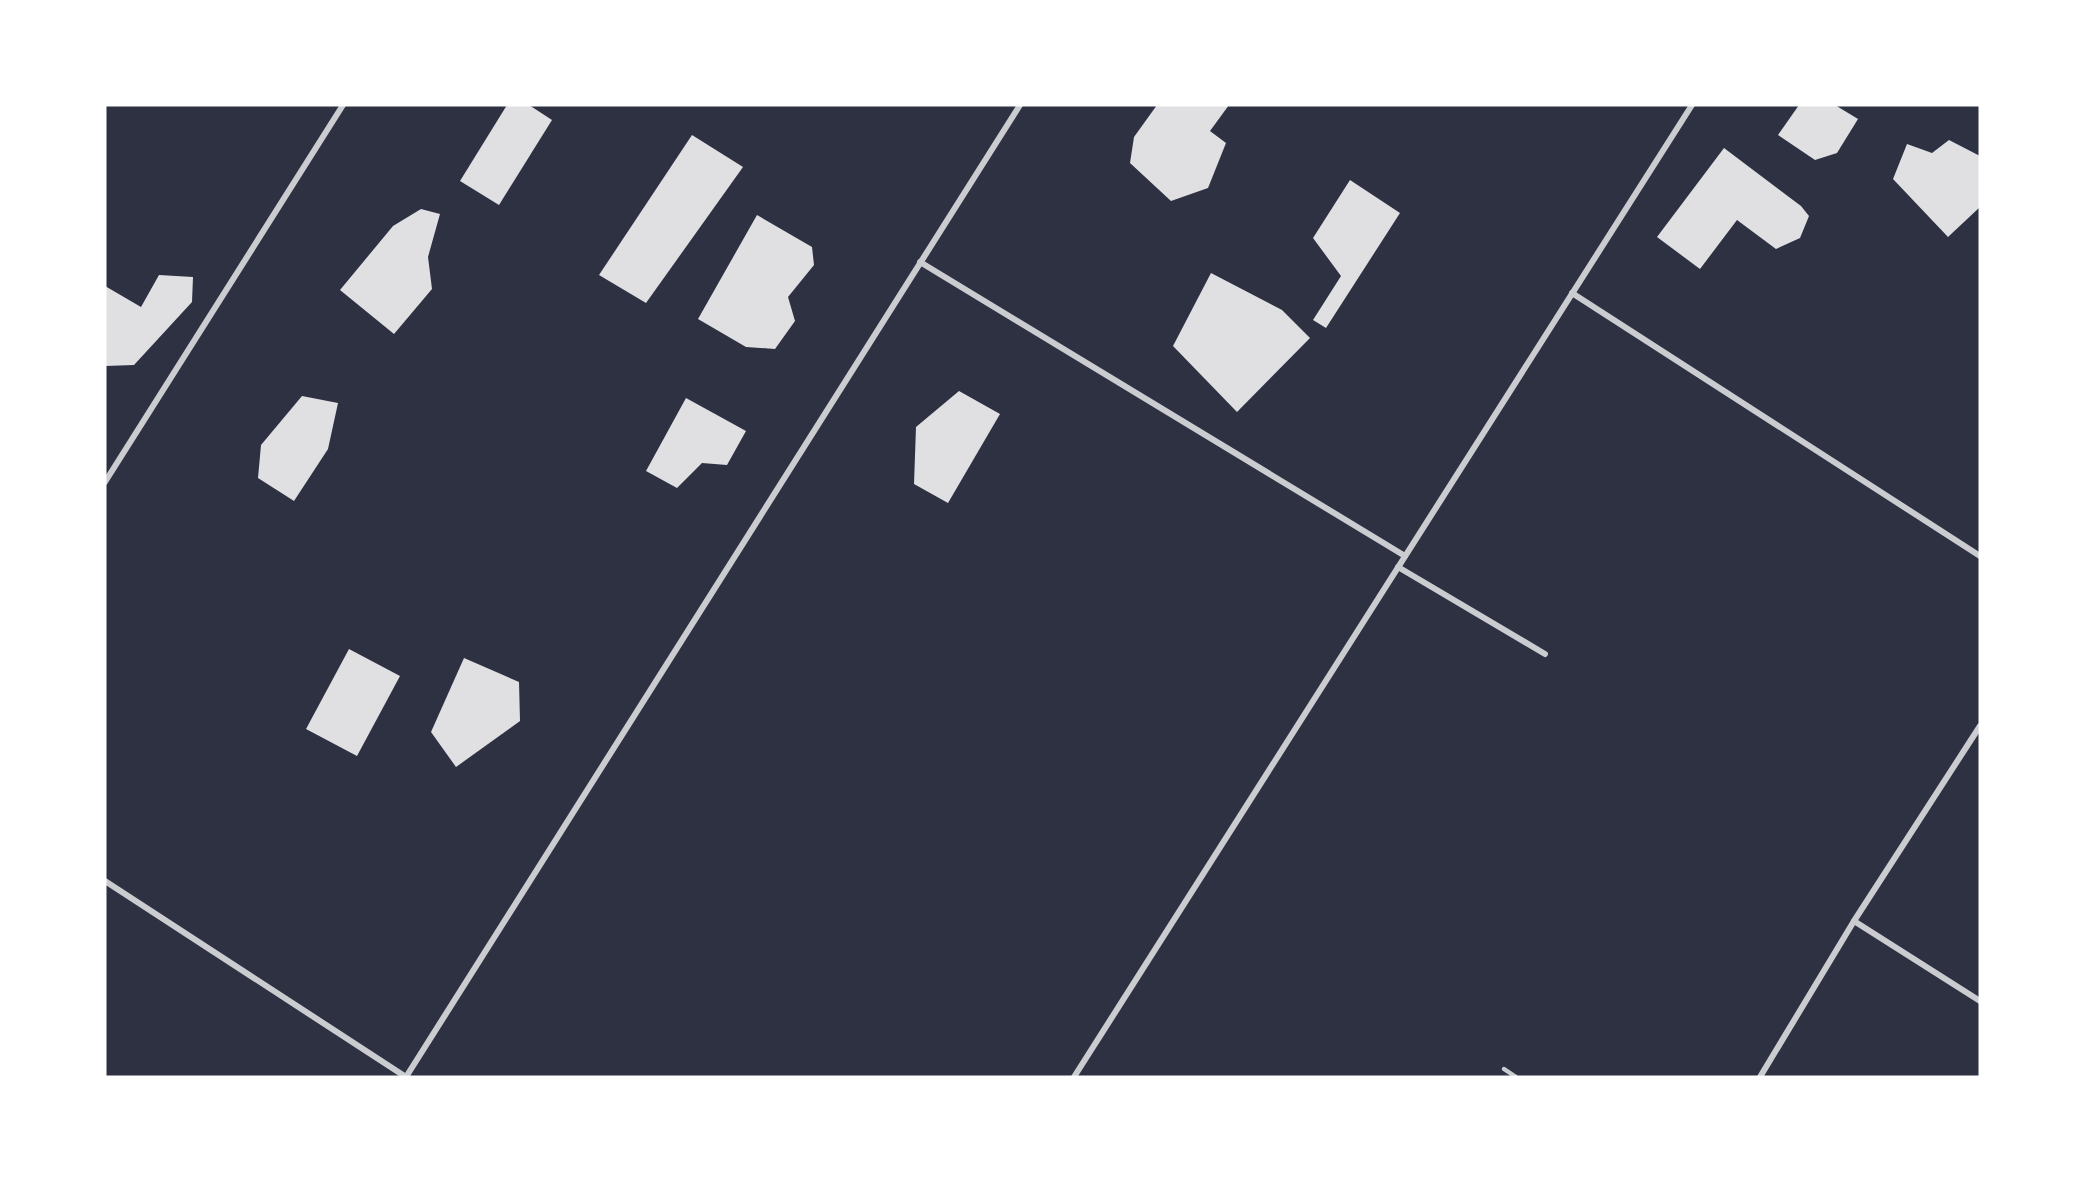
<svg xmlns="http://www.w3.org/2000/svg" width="2085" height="1182" font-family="Figtree,sans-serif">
	<rect width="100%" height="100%" fill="#2d3142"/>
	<g fill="#e0e0e3">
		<path d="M 507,105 L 529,105 L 552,120 L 499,205 L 460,181 Z"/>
		<path d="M 1157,105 L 1229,105 L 1210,131 L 1226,143 L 1208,188 L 1171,201 L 1130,163 L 1134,137 Z"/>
		<path d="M 1799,105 L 1835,105 L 1858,119 L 1837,153 L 1815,160 L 1778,135 Z"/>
		<path d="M 692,135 L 743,167 L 646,303 L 599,275 Z"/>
		<path d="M 1949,140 L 1980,156 L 1980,207 L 1948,237 L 1893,179 L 1907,144 L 1932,153 Z"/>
		<path d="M 1724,148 L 1801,206 L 1809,216 L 1800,238 L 1776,249 L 1737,220 L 1700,269 L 1657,237 Z"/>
		<path d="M 1350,180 L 1400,213 L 1326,328 L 1313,320 L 1341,276 L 1313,238 Z"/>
		<path d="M 421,209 L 440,214 L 428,257 L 432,289 L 394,334 L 340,290 L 393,226 Z"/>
		<path d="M 757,215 L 812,247 L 814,265 L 788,297 L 795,321 L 775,349 L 746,347 L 698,319 Z"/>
		<path d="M 1211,273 L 1282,310 L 1310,338 L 1237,412 L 1173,346 Z"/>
		<path d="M 159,275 L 193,277 L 192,302 L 134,365 L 105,366 L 105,286 L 141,307 Z"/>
		<path d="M 959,391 L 1000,414 L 948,503 L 914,484 L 916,427 Z"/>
		<path d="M 302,396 L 338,403 L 328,449 L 294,501 L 258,478 L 261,445 Z"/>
		<path d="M 686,398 L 746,431 L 727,465 L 702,463 L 677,488 L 646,471 Z"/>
		<path d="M 349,649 L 400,676 L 357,756 L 306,729 Z"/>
		<path d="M 464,658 L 519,682 L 520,721 L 456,767 L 431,732 Z"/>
	</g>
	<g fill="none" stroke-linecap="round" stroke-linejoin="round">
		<path stroke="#caccd0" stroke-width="4.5" d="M 1504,1069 L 1516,1077"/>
		<g stroke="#caccd0" stroke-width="6">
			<path d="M 920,262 L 1405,556"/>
			<path d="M 1572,293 L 1980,556"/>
			<path d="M 105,482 L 343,105"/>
			<path d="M 1398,567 L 1545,654"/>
			<path d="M 105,881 L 406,1077 L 1020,105"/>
			<path d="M 1854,921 L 1980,1001"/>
			<path d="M 1074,1077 L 1692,105"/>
			<path d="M 1760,1077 L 1854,921 L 1980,726"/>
		</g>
	</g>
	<rect width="2085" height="1182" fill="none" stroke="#ffffff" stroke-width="213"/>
</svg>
